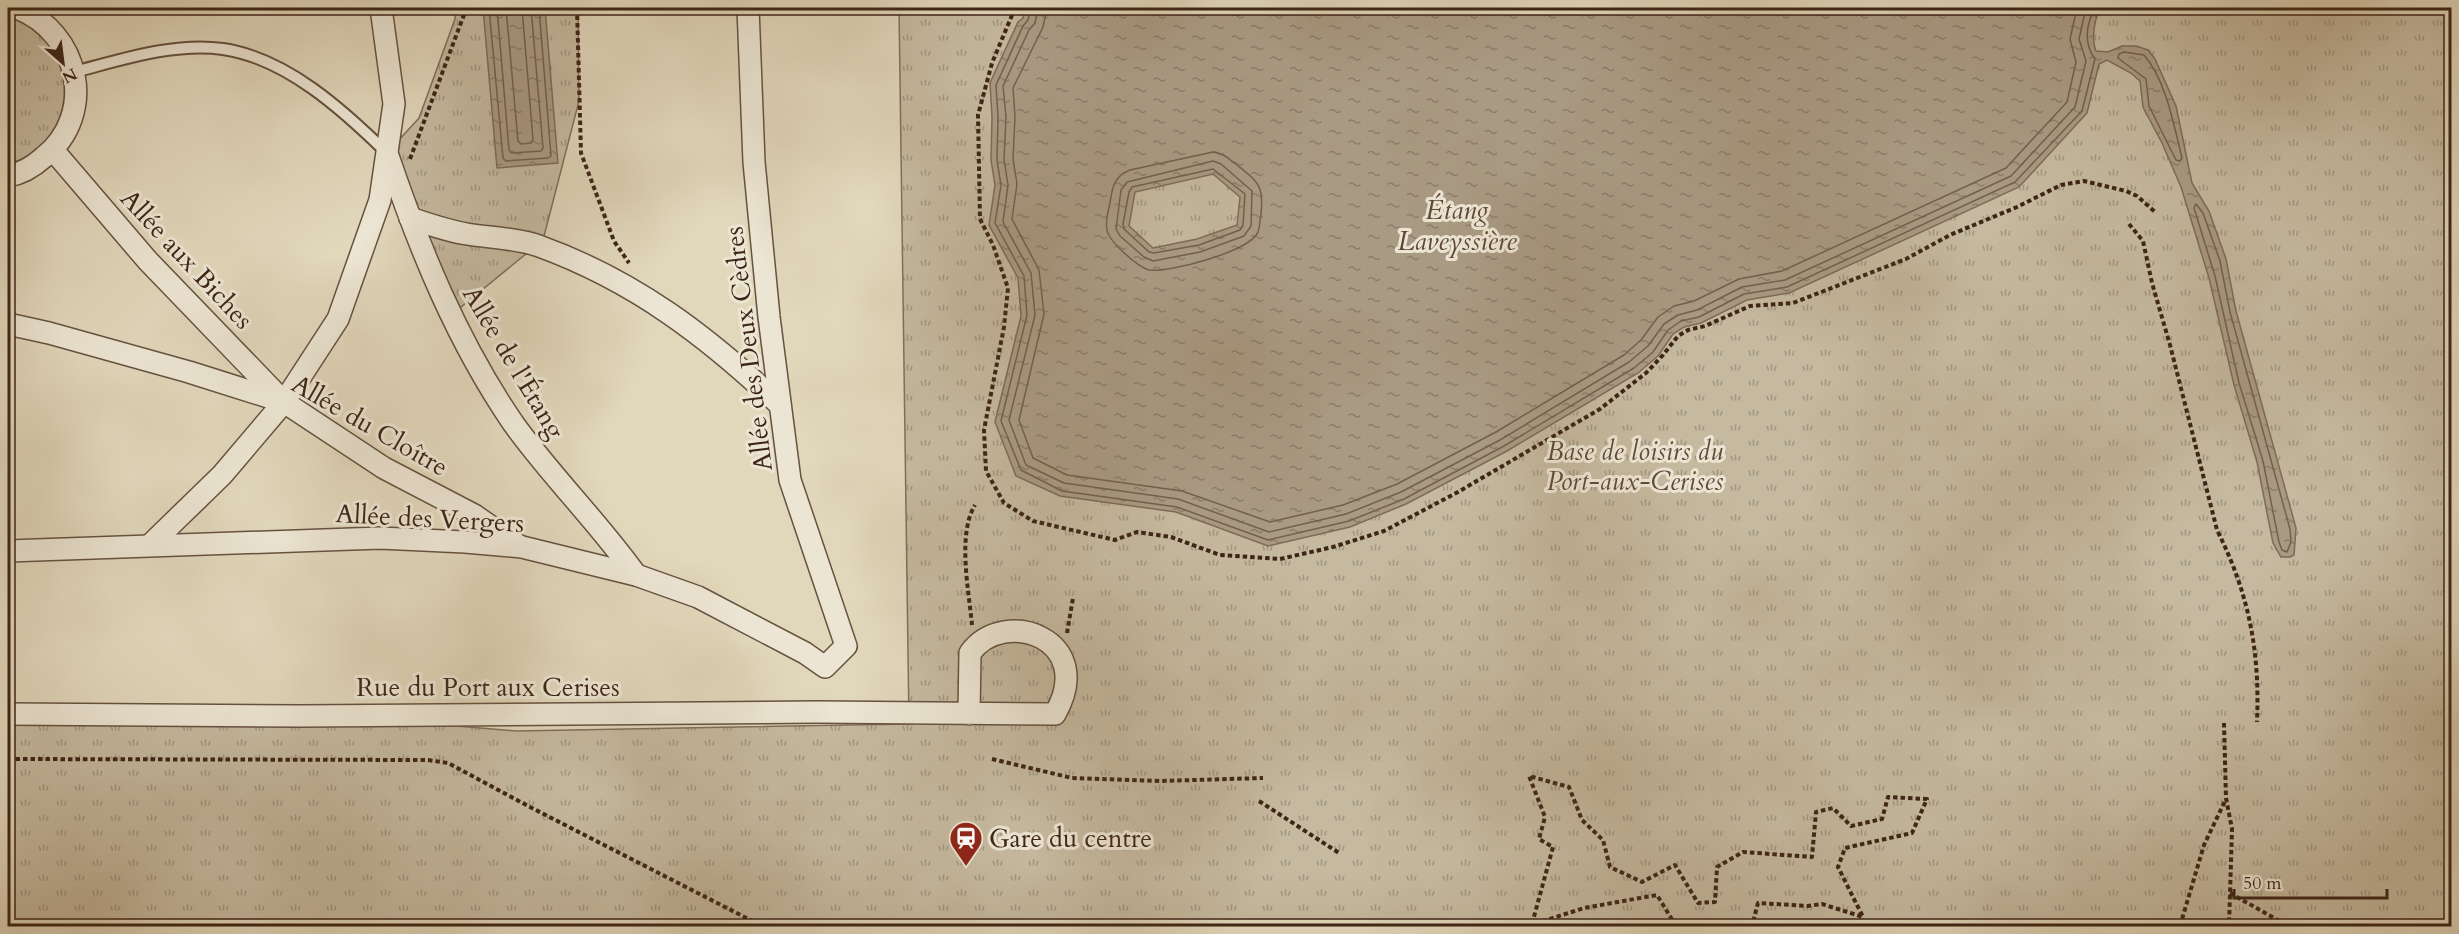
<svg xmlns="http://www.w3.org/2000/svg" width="2459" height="934" font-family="Cardo,serif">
	<defs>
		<pattern id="park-tufts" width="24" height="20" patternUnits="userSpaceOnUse" patternTransform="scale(1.5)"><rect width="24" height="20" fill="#c5b99f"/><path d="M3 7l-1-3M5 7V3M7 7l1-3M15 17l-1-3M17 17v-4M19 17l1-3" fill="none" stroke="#a19681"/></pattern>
		<pattern id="water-ripples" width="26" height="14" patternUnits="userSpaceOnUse" patternTransform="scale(1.5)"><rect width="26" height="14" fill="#a99a83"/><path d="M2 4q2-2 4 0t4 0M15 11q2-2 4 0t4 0" fill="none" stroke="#8b7d6a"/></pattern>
	</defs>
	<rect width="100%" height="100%" fill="#e1d7bb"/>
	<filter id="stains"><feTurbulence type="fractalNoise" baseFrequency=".00333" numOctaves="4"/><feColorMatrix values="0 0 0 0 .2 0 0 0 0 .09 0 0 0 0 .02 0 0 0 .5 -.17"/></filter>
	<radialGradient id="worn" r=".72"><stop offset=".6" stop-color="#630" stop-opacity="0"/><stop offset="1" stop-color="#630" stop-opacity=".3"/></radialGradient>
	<g fill="url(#park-tufts)" stroke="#816f5b" stroke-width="1.5">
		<path d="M 456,8 L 578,8 L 579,101 L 543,240 L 450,316 L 387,153 L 419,118 L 455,19 Z"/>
		<path d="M 899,8 L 2451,8 L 2451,926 L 8,926 L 8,704 L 254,709 L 516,731 L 909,724 Z"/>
		<path d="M 8,14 C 83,35 84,143 8,164 Z"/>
	</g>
	<g fill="url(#water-ripples)" stroke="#7e6b58" stroke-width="1.5" fill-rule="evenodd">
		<path d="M 483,8 L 545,8 L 558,163 L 497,168 Z"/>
		<path d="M 1025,8 L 2116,8 C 2111,9 2106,7 2102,10 C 2093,15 2092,42 2096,51 L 2108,52 L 2122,46 L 2136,46 L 2148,50 L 2155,59 L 2176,106 L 2192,183 L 2209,211 L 2226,259 L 2236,311 L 2296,528 L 2294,555 L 2290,557 L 2281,557 L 2273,543 L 2257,462 L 2234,385 L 2209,278 L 2181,187 L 2162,143 L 2143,107 L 2140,81 L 2131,73 L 2107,60 L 2099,64 L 2087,113 L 2019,187 L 1789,293 L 1747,300 L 1701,323 L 1684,327 L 1673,334 L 1658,356 L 1638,373 L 1507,451 L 1406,504 L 1350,527 L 1268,546 L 1176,512 L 1060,496 L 1016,476 L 995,422 L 1021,316 L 1018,278 L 989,225 L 995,185 L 991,160 L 992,117 L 990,83 L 1018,22 L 1023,18 ZM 1213,174 L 1240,197 L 1237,225 L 1197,239 L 1153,248 L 1129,226 L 1135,192 Z"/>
	</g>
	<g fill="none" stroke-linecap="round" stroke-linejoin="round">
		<g stroke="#73604d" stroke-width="1.5">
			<path d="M 489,8 L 503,158 L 506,161 L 548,158 L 551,156 L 539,8"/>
			<path d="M 497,8 L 509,150 L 512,153 L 541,151 L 543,148 L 531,8"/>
			<path d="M 506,8 L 518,141 L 521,144 L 531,143 L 533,140 L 522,8"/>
			<path d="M 1031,8 L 1028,20 L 1023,26 L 996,85 L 998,117 L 997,160 L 1001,185 L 995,223 L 1024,276 L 1027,315 L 1001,421 L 1021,470 L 1062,491 L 1177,507 L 1268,540 L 1349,521 L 1404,499 L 1504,446 L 1634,368 L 1653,352 L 1668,330 L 1681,321 L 1699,317 L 1744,294 L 1787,287 L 2015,182 L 2082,111 L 2095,59 C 2084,44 2085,24 2096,8"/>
			<path d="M 1038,8 L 1035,23 L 1029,30 L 1003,86 L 1006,117 L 1004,159 L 1008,185 L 1003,222 L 1031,273 L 1035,315 L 1009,420 L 1026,465 L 1064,483 L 1178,499 L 1269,532 L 1346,514 L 1401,492 L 1500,440 L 1629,362 L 1648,346 L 1664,324 L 1678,315 L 1697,310 L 1742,287 L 1785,280 L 2011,176 L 2075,107 L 2086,61 L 2079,39 L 2086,8"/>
			<path d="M 1047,8 L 1043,27 L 1013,88 L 1015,117 L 1013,159 L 1017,184 L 1012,219 L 1039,270 L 1044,314 L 1019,420 L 1033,458 L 1067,475 L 1182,491 L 1270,522 L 1343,505 L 1397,484 L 1496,432 L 1624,355 L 1641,340 L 1658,317 L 1674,306 L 1694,301 L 1739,279 L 1782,271 L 2006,168 L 2067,102 L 2076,62 L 2070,39 L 2077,8"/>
			<path d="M 2124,52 L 2144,55 C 2166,80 2174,126 2182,158 L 2180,161 L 2176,160 L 2149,106 L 2146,79 L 2118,58 L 2119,54 Z"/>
			<path d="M 1213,152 C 1223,153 1229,159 1237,165 C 1258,182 1264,185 1261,214 C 1260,220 1260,226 1258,232 C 1251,251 1169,273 1149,270 C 1138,267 1109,242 1107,230 C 1105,222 1108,212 1110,203 C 1112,188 1114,176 1130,170 Z"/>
			<path d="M 1213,161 L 1221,164 L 1252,191 L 1251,226 L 1244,236 L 1200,252 L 1153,261 L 1144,257 L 1120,236 L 1116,229 L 1121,190 L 1127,182 Z"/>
			<path d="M 1213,169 L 1245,194 L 1243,225 L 1240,230 L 1199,245 L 1154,253 L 1149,252 L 1124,229 L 1123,224 L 1129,192 L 1132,187 Z"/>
			<path d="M 2196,204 L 2203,213 L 2220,261 L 2230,312 L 2290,529 L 2291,542 L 2287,552 L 2282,550 L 2279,542 L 2263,461 L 2239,383 L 2215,276 L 2194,208 Z"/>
		</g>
		<defs>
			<path id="service" d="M 74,72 C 121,60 174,42 223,49 C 286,58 343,110 387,153"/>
			<g id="minor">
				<path d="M 53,150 L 148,261 L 282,400"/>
				<path d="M 388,156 C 420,250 457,341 513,423 C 551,476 598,522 636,575"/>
				<path d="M 8,176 C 21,174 34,166 44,157 C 98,113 79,32 17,8"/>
				<path d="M 410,218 C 428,224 448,231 467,234 C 490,238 517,238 539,246 C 635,281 707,336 780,405"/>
				<path d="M 8,324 L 49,333 L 189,372 L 284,402 L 384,468 L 474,515 L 519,546"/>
				<path d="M 150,545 L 222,475 L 284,402 L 338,319 L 380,200 L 394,104 L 381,8"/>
				<path d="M 8,551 L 380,538 L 465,542 L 522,547 L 636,575 L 698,597 L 805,653 L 825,667 L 846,646 L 790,480 L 769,317 L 754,162 L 748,8"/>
				<path d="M 8,714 L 301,716 L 818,712 L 1055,714 C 1098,639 1004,606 970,653 L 969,714"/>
			</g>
		</defs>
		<use href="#service" stroke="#665240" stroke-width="14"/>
		<use href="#minor" stroke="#665240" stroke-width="24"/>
		<g stroke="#3d2517" stroke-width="4" stroke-dasharray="4.5 3" stroke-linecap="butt">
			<path d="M 577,8 L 581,153 L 614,241 L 629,263"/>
			<path d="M 1015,8 L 992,63 L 978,115 L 980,219 L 993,245 L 1008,288 L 1004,327 L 984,430 L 986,471 L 1004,503 L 1033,521 L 1115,540 L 1137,532 L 1171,537 L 1220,555 L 1280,559 L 1333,547 L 1384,531 L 1458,492 L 1600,409 L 1646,373 L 1663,355 L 1678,336 L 1688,330 L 1705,326 L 1750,306 L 1793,303 L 1906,259 L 1950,235 L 2017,207 L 2061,185 L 2084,181 L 2126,191 L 2137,196 L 2155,212"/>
			<path d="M 410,159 L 465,12 L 465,8"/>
			<path d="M 2129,224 L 2143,241 L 2152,283 L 2170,345 L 2217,530 C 2249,594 2260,651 2257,722"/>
			<path d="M 972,625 C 969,591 957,535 975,505"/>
			<path d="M 1067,633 L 1073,598"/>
			<path d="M 2224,723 L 2226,798 L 2232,829 L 2229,926"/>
			<path d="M 8,759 L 428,760 L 448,763 L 530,807 L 762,926"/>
			<path d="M 992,759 L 1072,778 L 1160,781 L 1263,778"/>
			<path d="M 1259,801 L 1339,853"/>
			<path d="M 2230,893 L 2288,926"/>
			<path d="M 1532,924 L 1553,847 L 1539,839 L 1545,817 L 1529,776 L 1569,787 L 1582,820 L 1603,840 L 1610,867 L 1642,882 L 1675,865 L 1698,903 L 1715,902 L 1717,867 L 1743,852 L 1812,857 L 1816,812 L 1833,808 L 1851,826 L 1882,819 L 1888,797 L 1927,799 L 1912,833 L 1845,848 L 1838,867 L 1863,917 L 1822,904 L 1808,906 L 1758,903 L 1752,926"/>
			<path d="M 1528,926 L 1584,908 L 1657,895 L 1676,926"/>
			<path d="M 2180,926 L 2204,845 L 2226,799"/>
		</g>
		<use href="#service" stroke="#ece5d3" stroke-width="10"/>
		<use href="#minor" stroke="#ece5d3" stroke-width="21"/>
	</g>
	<defs>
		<symbol id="station-pin" viewBox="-11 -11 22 30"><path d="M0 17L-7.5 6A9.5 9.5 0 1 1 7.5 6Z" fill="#8f2418" stroke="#ece5d3"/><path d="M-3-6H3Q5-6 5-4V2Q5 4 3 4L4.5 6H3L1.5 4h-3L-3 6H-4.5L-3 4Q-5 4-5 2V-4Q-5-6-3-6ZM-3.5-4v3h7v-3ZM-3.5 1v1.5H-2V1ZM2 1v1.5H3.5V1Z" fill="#fff"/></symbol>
	</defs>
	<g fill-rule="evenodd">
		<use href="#station-pin" x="947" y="819" width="38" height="52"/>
	</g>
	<g text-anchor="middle" stroke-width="6" stroke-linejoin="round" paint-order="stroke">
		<g font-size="26" fill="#3d2517" stroke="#ece5d3">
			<text transform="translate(187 259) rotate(47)" y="9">Allée aux Biches</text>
			<text transform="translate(748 349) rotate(-97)" y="9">Allée des Deux Cèdres</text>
			<text transform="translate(514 362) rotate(59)" y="9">Allée de l'Étang</text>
			<text transform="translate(370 425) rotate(30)" y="9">Allée du Cloître</text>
			<text transform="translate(430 518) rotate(3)" y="9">Allée des Vergers</text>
			<text x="488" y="696">Rue du Port aux Cerises</text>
		</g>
		<g font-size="26" font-style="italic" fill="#5f4a39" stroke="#ece5d3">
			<text x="1635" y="460">Base de loisirs du<tspan x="1635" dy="30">Port-aux-Cerises</tspan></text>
		</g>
		<g font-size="26" fill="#3d2517" stroke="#ece5d3" text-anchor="start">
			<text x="989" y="847">Gare du centre</text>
		</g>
		<g font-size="27" font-style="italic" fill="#5d4837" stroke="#ece5d3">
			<text x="1457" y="219">Étang<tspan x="1457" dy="31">Laveyssière</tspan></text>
		</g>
	</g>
	<rect width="2459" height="934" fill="none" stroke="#e1d7bb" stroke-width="30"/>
	<rect x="9" y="9" width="2441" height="916" fill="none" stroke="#3d2517" stroke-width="3"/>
	<rect x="15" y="15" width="2429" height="904" fill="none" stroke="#3d2517" stroke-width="1.5"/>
	<g transform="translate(63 63) rotate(152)" stroke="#ece5d3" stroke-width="4.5" paint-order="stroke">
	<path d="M0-4.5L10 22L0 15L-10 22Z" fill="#3d2517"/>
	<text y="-9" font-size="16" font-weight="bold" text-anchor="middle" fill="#3d2517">N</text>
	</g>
	<path d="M2234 889v9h153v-9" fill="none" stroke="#3d2517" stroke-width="3"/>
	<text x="2243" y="889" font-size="18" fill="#3d2517" stroke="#ece5d3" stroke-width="4.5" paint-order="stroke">50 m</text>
	<rect width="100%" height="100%" filter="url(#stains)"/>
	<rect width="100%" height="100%" fill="url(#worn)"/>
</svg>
